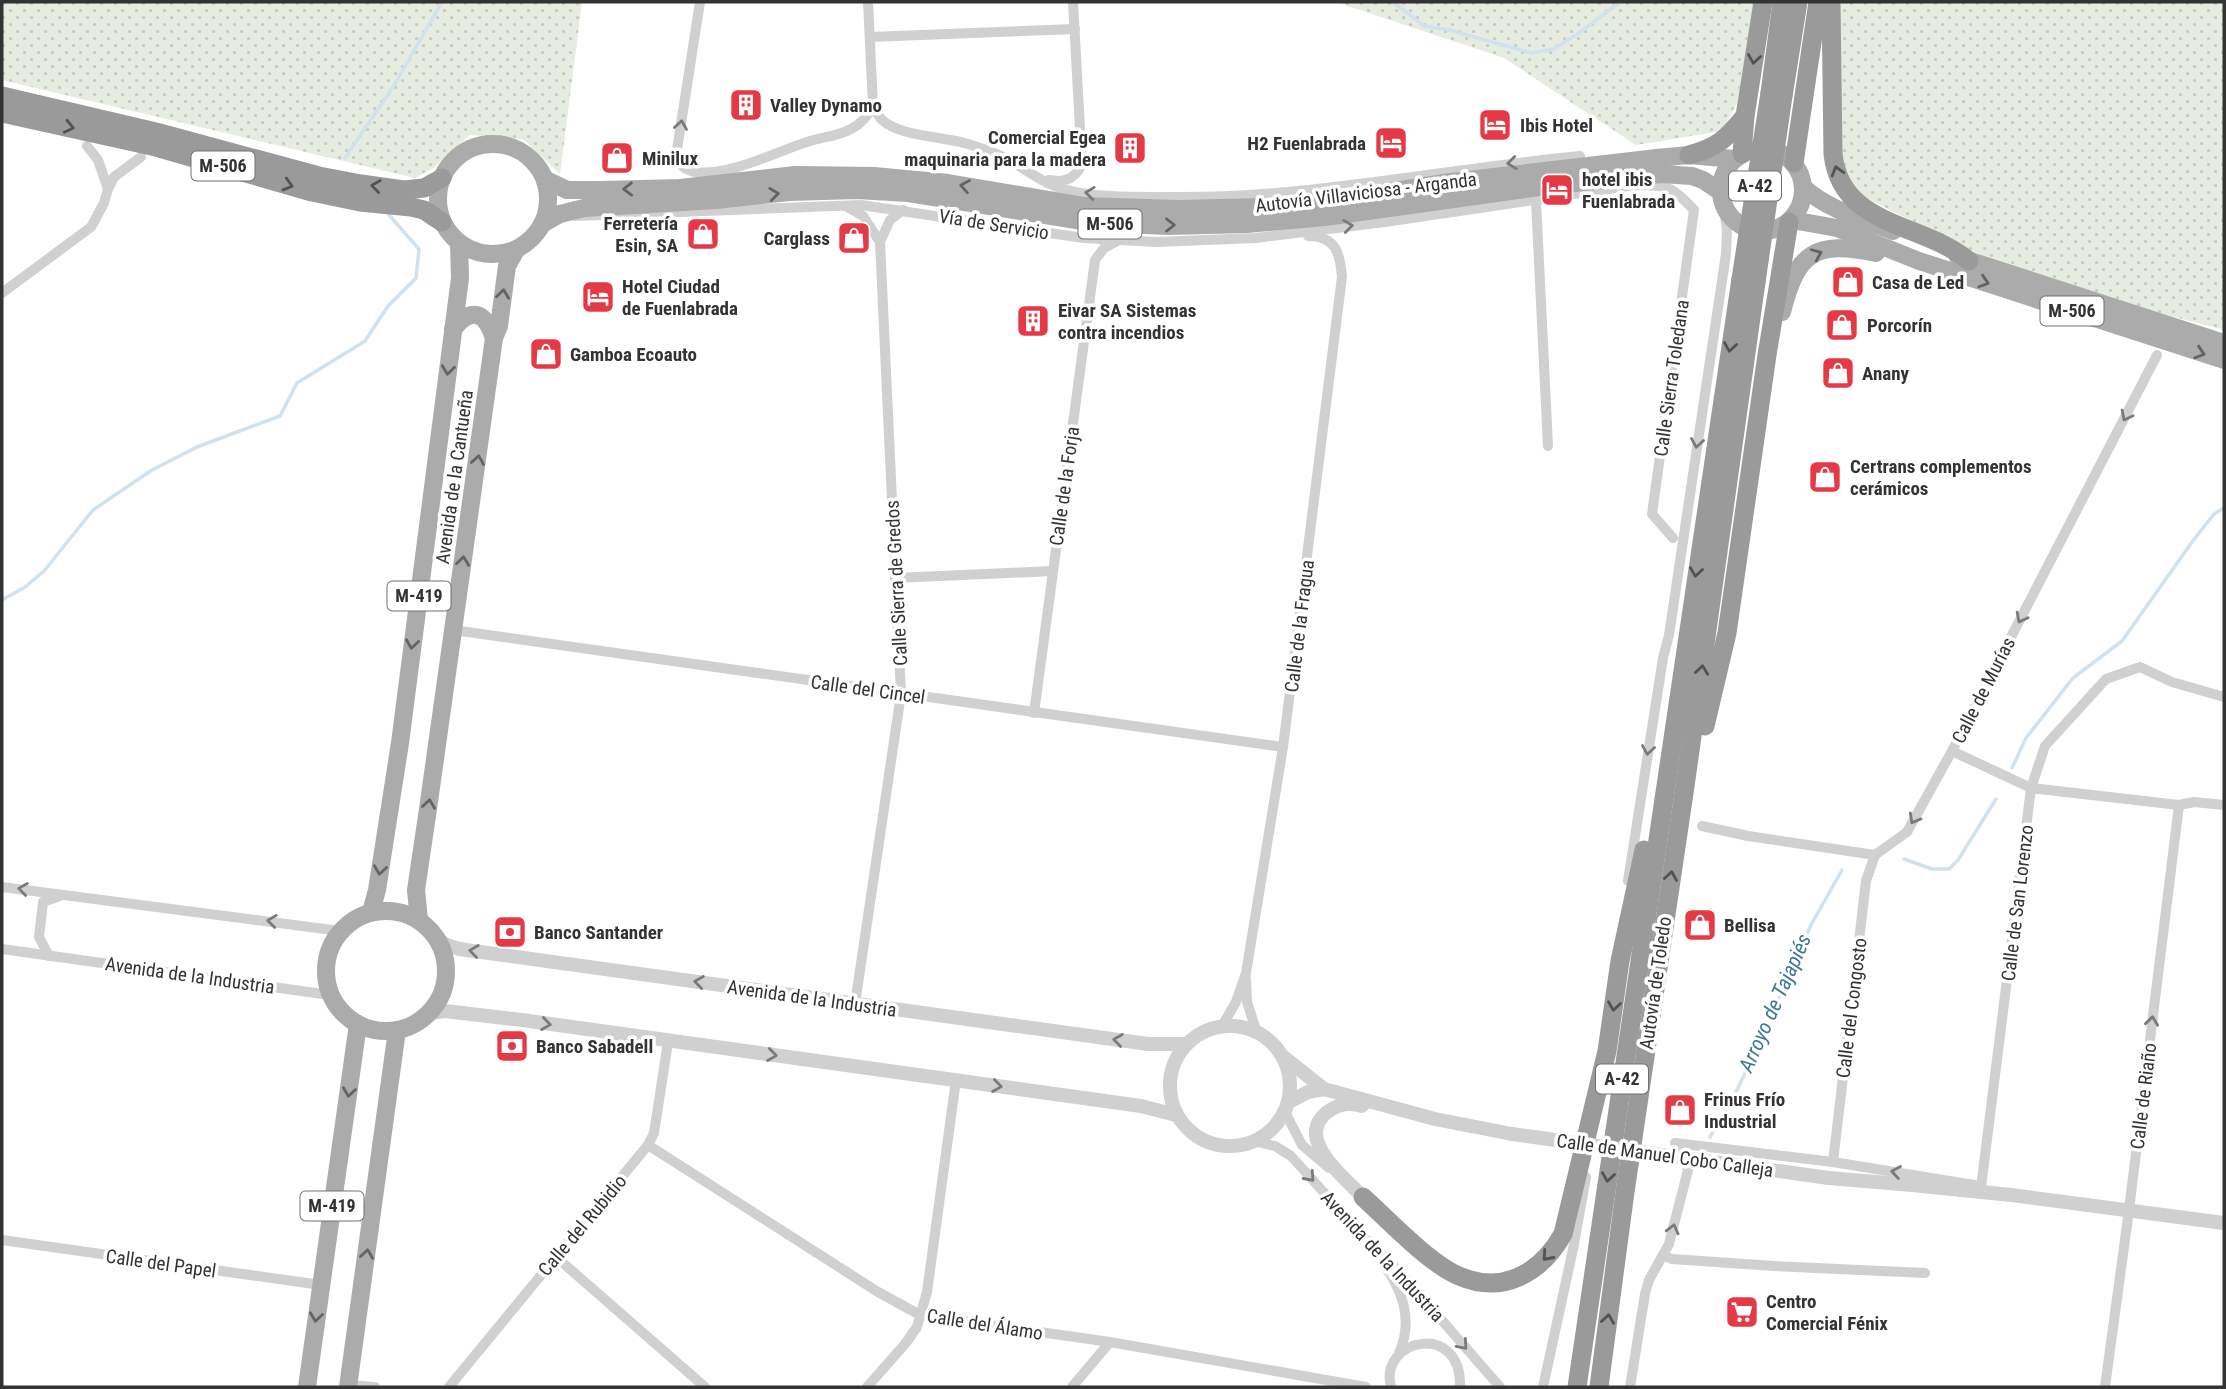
<svg xmlns="http://www.w3.org/2000/svg" width="2226" height="1389" font-family="'Roboto Condensed',sans-serif">
	<defs>
		<pattern id="grass-dots" width="8" height="8" patternUnits="userSpaceOnUse" patternTransform="scale(1.75)"><rect width="8" height="8" fill="#e6ecdf"/><path d="M2 2h.1M6 6h.1" fill="none" stroke="#c6cbc0" stroke-width="1.8" stroke-linecap="round"/></pattern>
	</defs>
	<rect width="100%" height="100%" fill="#fff"/>
	<g fill="url(#grass-dots)">
		<path d="M 2,2 L 582,2 L 560,174 L 523,139 L 470,135 L 432,169 L 415,178 L 2,80 Z"/>
		<path d="M 1336,2 L 1754,2 L 1737,103 L 1722,131 L 1636,145 L 1504,58 Z"/>
		<path d="M 1836,2 L 2224,2 L 2224,330 L 2103,298 L 1980,255 L 1858,194 L 1842,165 Z"/>
	</g>
	<g fill="none" stroke-linecap="round" stroke-linejoin="round">
		<g stroke="#cfe2ee" stroke-width="3.5">
			<path d="M 1393,2 L 1424,26 L 1449,30 L 1532,53 L 1554,49 L 1579,33 L 1620,2"/>
			<path d="M 345,158 L 393,87 L 442,2"/>
			<path d="M 2,600 L 25,587 L 44,571 L 93,510 L 152,470 L 197,447 L 280,416 L 297,383 L 365,341 L 388,306 L 416,278 L 419,249 L 389,215"/>
			<path d="M 2012,768 L 2026,738 L 2073,678 L 2122,641 L 2192,542 L 2214,514 L 2224,508"/>
			<path d="M 1904,859 L 1932,869 L 1949,869 L 1958,860 L 1996,799"/>
			<path d="M 1710,1137 L 1735,1094 L 1751,1061 L 1811,925 L 1842,870"/>
		</g>
		<g stroke="#d0d0d0" stroke-width="10">
			<path d="M 700,2 L 676,156 C 680,165 684,170 695,172 C 729,177 777,151 810,141 C 824,137 838,136 851,129 C 861,124 868,116 873,106"/>
			<path d="M 868,2 L 873,106 C 876,111 878,116 882,120 C 901,137 943,136 968,144 C 981,148 995,152 1007,159 C 1025,168 1043,184 1063,189 C 1097,198 1134,197 1169,197 C 1307,199 1442,169 1580,156"/>
			<path d="M 870,37 L 1075,29"/>
			<path d="M 87,146 L 98,160 L 108,189"/>
			<path d="M 1049,180 C 1065,183 1074,179 1082,165 L 1073,2"/>
			<path d="M 1536,201 L 1548,446"/>
			<path d="M 847,207 L 863,216 L 880,242 L 901,694 L 855,1004"/>
			<path d="M 575,216 L 861,205 L 1083,238 L 1156,242 L 1256,238 L 1385,222 L 1635,185 C 1667,185 1672,186 1694,210 L 1652,514 L 1673,538"/>
			<path d="M 880,242 L 890,220 L 903,210"/>
			<path d="M 2,293 L 91,227 L 104,203 L 108,189 L 114,177 L 141,157"/>
			<path d="M 895,578 L 1053,571"/>
			<path d="M 453,630 L 1283,747"/>
			<path d="M 1034,713 L 1095,260 L 1104,248 L 1117,241"/>
			<path d="M 1952,751 L 2031,788 L 2179,805 L 2194,802 L 2224,805"/>
			<path d="M 1702,826 L 1748,836 L 1875,855 L 1907,832 L 1952,751 L 2157,355"/>
			<path d="M 1628,881 L 1663,658 L 1669,635 L 1726,254 L 1727,229 L 1723,205"/>
			<path d="M 2,887 L 340,931"/>
			<path d="M 2,949 L 330,995"/>
			<path d="M 49,956 L 39,937 L 43,902 L 60,896"/>
			<path d="M 1246,979 L 1247,1002 L 1257,1033"/>
			<path d="M 1222,1026 L 1236,1002 L 1246,973 L 1283,747 L 1342,277 C 1340,253 1336,236 1308,236"/>
			<path d="M 1285,1112 L 1302,1145 L 1329,1168"/>
			<path d="M 1254,1141 L 1275,1146 L 1291,1156 L 1366,1239 L 1399,1271 L 1500,1387"/>
			<path d="M 1675,1143 L 1833,1162 L 1974,1185"/>
			<path d="M 648,1145 L 878,1292 L 920,1315 L 1110,1342 L 1366,1387"/>
			<path d="M 1833,1162 L 1866,881 L 1875,855"/>
			<path d="M 1981,1187 L 2031,788 L 2045,746 L 2106,679 L 2140,667 L 2172,682 L 2224,697"/>
			<path d="M 2,1240 L 321,1285"/>
			<path d="M 1663,1255 L 1672,1259 L 1774,1266 L 1925,1273"/>
			<path d="M 555,1256 L 705,1387"/>
			<path d="M 1382,1261 C 1402,1290 1414,1319 1399,1353"/>
			<path d="M 349,1385 L 375,1387"/>
			<path d="M 449,1387 L 648,1145 L 654,1133 L 668,1042"/>
			<path d="M 867,1387 L 905,1344 L 917,1327 L 927,1292 L 956,1080"/>
			<path d="M 1072,1387 L 1110,1342"/>
			<path d="M 1391,1387 C 1378,1339 1462,1320 1460,1387"/>
			<path d="M 1543,1387 L 1573,1249 L 1586,1177"/>
			<path d="M 1630,1387 L 1645,1294 L 1649,1280 L 1669,1244 L 1688,1170 L 1681,1152"/>
			<path d="M 2105,1387 L 2129,1210 L 2179,805"/>
		</g>
		<g stroke="#d0d0d0" stroke-width="14">
			<path d="M 439,942 L 459,949 L 1148,1044 L 1186,1044"/>
			<path d="M 430,1013 L 445,1011 L 522,1020 L 1141,1106 L 1176,1115"/>
			<circle cx="1230" cy="1086" r="60"/>
			<path d="M 1285,1058 L 1324,1089 L 1435,1119 L 1512,1134"/>
			<path d="M 1289,1102 L 1308,1092 L 1324,1089"/>
			<path d="M 1362,1106 C 1348,1102 1337,1104 1326,1113 C 1295,1140 1345,1178 1363,1197"/>
			<path d="M 1912,1185 L 2011,1195 L 2224,1223"/>
		</g>
		<g stroke="#ababab" stroke-width="18">
			<circle cx="493" cy="199" r="55"/>
			<circle cx="1762" cy="190" r="41"/>
			<path d="M 546,180 L 567,190 L 602,190 L 680,188 L 795,175 L 874,176 L 948,183 L 1084,206 L 1178,209 L 1263,207 L 1358,197 L 1450,182 L 1657,158 L 1689,155 L 1734,159"/>
			<path d="M 1804,188 C 1829,210 1862,219 1893,231"/>
			<path d="M 1792,220 L 1837,228 L 1919,261 L 2224,360"/>
			<path d="M 544,223 L 560,214 L 584,208 L 716,200 L 789,192 L 857,190 L 908,193 L 1095,223 L 1169,226 L 1247,224 L 1325,217 L 1546,186 L 1661,174 L 1692,176 L 1703,180 L 1721,192"/>
			<path d="M 1958,257 L 2224,343"/>
			<path d="M 1782,312 C 1797,252 1815,240 1876,253"/>
			<path d="M 453,329 C 472,306 485,312 494,338"/>
			<circle cx="386" cy="971" r="60"/>
			<path d="M 371,912 L 377,890 L 400,743 L 460,278 L 459,244"/>
			<path d="M 419,920 L 416,890 L 428,809 L 494,338 L 499,326 L 507,266 L 516,250"/>
			<path d="M 307,1387 L 358,1024"/>
			<path d="M 348,1387 L 397,1030"/>
		</g>
		<g stroke="#9a9a9a" stroke-width="19">
			<path d="M 1831,2 L 1833,154 C 1841,228 1923,222 1969,261"/>
			<path d="M 1770,93 L 1782,2"/>
			<path d="M 2,96 L 156,132 L 319,176 L 361,184 L 404,190 L 424,188 L 442,178"/>
			<path d="M 1783,96 L 1798,2"/>
			<path d="M 2,113 L 156,147 L 312,192 L 360,202 L 411,207 L 424,210 L 442,222"/>
			<path d="M 1742,154 L 1745,116 L 1763,2"/>
			<path d="M 1689,155 C 1718,147 1726,139 1745,116"/>
			<path d="M 1794,163 L 1818,2"/>
			<path d="M 1705,726 L 1727,633 L 1767,355 L 1789,222"/>
			<path d="M 1363,1197 C 1388,1220 1430,1264 1459,1276 C 1503,1295 1541,1273 1563,1234 L 1607,1051 L 1620,961 L 1644,850"/>
			<path d="M 1577,1387 L 1741,279"/>
			<path d="M 1599,1387 L 1625,1192 L 1685,786 L 1756,282"/>
		</g>
		<path stroke="#d0d0d0" stroke-width="14" d="M 1512,1134 L 1829,1178 L 1912,1185"/>
		<g stroke="#9a9a9a" stroke-width="19">
			<path d="M 1741,279 L 1770,93"/>
			<path d="M 1756,282 L 1783,96"/>
		</g>
	</g>
	<defs><path id="oneway-chevron" d="M-2-3.5L2.5 0L-2 3.5" fill="none" stroke-width="1.6" stroke-linecap="round" stroke-linejoin="round" transform="scale(1.75)"/></defs>
	<g stroke="#525252">
		<use href="#oneway-chevron" transform="translate(1754 59) rotate(99)"/>
		<use href="#oneway-chevron" transform="translate(69 127) rotate(13)"/>
		<use href="#oneway-chevron" transform="translate(1837 171) rotate(-106)"/>
		<use href="#oneway-chevron" transform="translate(288 185) rotate(16)"/>
		<use href="#oneway-chevron" transform="translate(376 186) rotate(-172)"/>
		<use href="#oneway-chevron" transform="translate(1730 347) rotate(99)"/>
		<use href="#oneway-chevron" transform="translate(1696 572) rotate(98)"/>
		<use href="#oneway-chevron" transform="translate(1702 670) rotate(-82)"/>
		<use href="#oneway-chevron" transform="translate(1671 876) rotate(-81)"/>
		<use href="#oneway-chevron" transform="translate(1614 1006) rotate(98)"/>
		<use href="#oneway-chevron" transform="translate(1608 1177) rotate(98)"/>
		<use href="#oneway-chevron" transform="translate(1547 1256) rotate(132)"/>
		<use href="#oneway-chevron" transform="translate(1608 1319) rotate(-82)"/>
	</g>
	<g stroke="#7a7a7a">
		<use href="#oneway-chevron" transform="translate(681 125) rotate(-81)"/>
		<use href="#oneway-chevron" transform="translate(1512 163) rotate(173)"/>
		<use href="#oneway-chevron" transform="translate(1090 193) rotate(-173)"/>
		<use href="#oneway-chevron" transform="translate(1348 226) rotate(-7)"/>
		<use href="#oneway-chevron" transform="translate(2126 416) rotate(117)"/>
		<use href="#oneway-chevron" transform="translate(1697 443) rotate(99)"/>
		<use href="#oneway-chevron" transform="translate(2021 618) rotate(117)"/>
		<use href="#oneway-chevron" transform="translate(1648 750) rotate(99)"/>
		<use href="#oneway-chevron" transform="translate(1914 819) rotate(119)"/>
		<use href="#oneway-chevron" transform="translate(23 889) rotate(-172)"/>
		<use href="#oneway-chevron" transform="translate(272 921) rotate(-173)"/>
		<use href="#oneway-chevron" transform="translate(474 951) rotate(-172)"/>
		<use href="#oneway-chevron" transform="translate(699 982) rotate(-172)"/>
		<use href="#oneway-chevron" transform="translate(2152 1021) rotate(-83)"/>
		<use href="#oneway-chevron" transform="translate(546 1024) rotate(8)"/>
		<use href="#oneway-chevron" transform="translate(1118 1040) rotate(-172)"/>
		<use href="#oneway-chevron" transform="translate(772 1055) rotate(8)"/>
		<use href="#oneway-chevron" transform="translate(997 1086) rotate(8)"/>
		<use href="#oneway-chevron" transform="translate(1896 1172) rotate(-171)"/>
		<use href="#oneway-chevron" transform="translate(1310 1177) rotate(48)"/>
		<use href="#oneway-chevron" transform="translate(1673 1229) rotate(-76)"/>
		<use href="#oneway-chevron" transform="translate(1463 1345) rotate(49)"/>
	</g>
	<g stroke="#636363">
		<use href="#oneway-chevron" transform="translate(965 186) rotate(-170)"/>
		<use href="#oneway-chevron" transform="translate(628 189) rotate(179)"/>
		<use href="#oneway-chevron" transform="translate(774 194) rotate(-7)"/>
		<use href="#oneway-chevron" transform="translate(1170 225)"/>
		<use href="#oneway-chevron" transform="translate(1817 254) rotate(-23)"/>
		<use href="#oneway-chevron" transform="translate(1984 282) rotate(18)"/>
		<use href="#oneway-chevron" transform="translate(503 294) rotate(-83)"/>
		<use href="#oneway-chevron" transform="translate(2200 353) rotate(18)"/>
		<use href="#oneway-chevron" transform="translate(448 370) rotate(97)"/>
		<use href="#oneway-chevron" transform="translate(478 460) rotate(-81)"/>
		<use href="#oneway-chevron" transform="translate(463 561) rotate(-83)"/>
		<use href="#oneway-chevron" transform="translate(412 644) rotate(98)"/>
		<use href="#oneway-chevron" transform="translate(429 804) rotate(-82)"/>
		<use href="#oneway-chevron" transform="translate(380 870) rotate(98)"/>
		<use href="#oneway-chevron" transform="translate(349 1092) rotate(98)"/>
		<use href="#oneway-chevron" transform="translate(367 1254) rotate(-82)"/>
		<use href="#oneway-chevron" transform="translate(316 1317) rotate(98)"/>
	</g>
	<defs>
		<symbol id="building-square" viewBox="-11 -11 22 22"><rect x="-9" y="-9" width="18" height="18" rx="4" fill="#e63946" stroke="#fff"/><path d="M-4-6H4V6H1V3H-1V6H-4ZM-2.5-4.3h1.7v1.8h-1.7ZM.8-4.3h1.7v1.8H.8ZM-2.5-1h1.7V.8h-1.7ZM.8-1h1.7V.8H.8Z" fill="#fff"/></symbol>
		<symbol id="hotel-square" viewBox="-11 -11 22 22"><rect x="-9" y="-9" width="18" height="18" rx="4" fill="#e63946" stroke="#fff"/><path d="M-6-4.5h1.5V1H6V5H4.5V3h-9V5H-6ZM-4 0a1.8 1.8 0 1 1 3.6 0ZM.5 0V-2.5h3Q6-2.5 6 0Z" fill="#fff"/></symbol>
		<symbol id="shop-square" viewBox="-11 -11 22 22"><rect x="-9" y="-9" width="18" height="18" rx="4" fill="#e63946" stroke="#fff"/><path d="M-5-2.5h2.3a2.7 3.5 0 0 1 5.4 0H5L5.5 6h-11ZM-1.5-2.5h3a1.5 2.3 0 0 0-3 0Z" fill="#fff"/></symbol>
		<symbol id="bank-square" viewBox="-11 -11 22 22"><rect x="-9" y="-9" width="18" height="18" rx="4" fill="#e63946" stroke="#fff"/><path d="M-6-4H6V4H-6ZM0-2.3a2.3 2.3 0 1 0 0 4.6a2.3 2.3 0 1 0 0-4.6Z" fill="#fff"/></symbol>
		<symbol id="supermarket-square" viewBox="-11 -11 22 22"><rect x="-9" y="-9" width="18" height="18" rx="4" fill="#e63946" stroke="#fff"/><path d="M-6-5.5h2.5l.6 2H6L4.5 2H-2.5L-4.4-4H-6ZM-1.5 3.2a1.3 1.3 0 1 0 .1 0ZM3 3.2a1.3 1.3 0 1 0 .1 0Z" fill="#fff"/></symbol>
	</defs>
	<g fill-rule="evenodd">
		<use href="#building-square" x="727" y="86" width="38" height="38"/>
		<use href="#hotel-square" x="1476" y="106" width="38" height="38"/>
		<use href="#hotel-square" x="1372" y="124" width="38" height="38"/>
		<use href="#building-square" x="1111" y="129" width="38" height="38"/>
		<use href="#shop-square" x="598" y="139" width="38" height="38"/>
		<use href="#hotel-square" x="1538" y="171" width="38" height="38"/>
		<use href="#shop-square" x="684" y="215" width="38" height="38"/>
		<use href="#shop-square" x="835" y="219" width="38" height="38"/>
		<use href="#shop-square" x="1829" y="263" width="38" height="38"/>
		<use href="#hotel-square" x="579" y="278" width="38" height="38"/>
		<use href="#building-square" x="1014" y="302" width="38" height="38"/>
		<use href="#shop-square" x="1823" y="306" width="38" height="38"/>
		<use href="#shop-square" x="527" y="335" width="38" height="38"/>
		<use href="#shop-square" x="1819" y="354" width="38" height="38"/>
		<use href="#shop-square" x="1806" y="458" width="38" height="38"/>
		<use href="#shop-square" x="1681" y="906" width="38" height="38"/>
		<use href="#bank-square" x="491" y="913" width="38" height="38"/>
		<use href="#bank-square" x="493" y="1027" width="38" height="38"/>
		<use href="#shop-square" x="1661" y="1091" width="38" height="38"/>
		<use href="#supermarket-square" x="1723" y="1293" width="38" height="38"/>
	</g>
	<g text-anchor="middle" stroke-width="7" stroke-linejoin="round" paint-order="stroke">
		<g fill="#fff" stroke="#707070" stroke-width="2">
			<rect x="191.5" y="151.5" width="63" height="29" rx="5"/>
			<rect x="1729" y="171.5" width="52" height="29" rx="5"/>
			<rect x="1078.5" y="209.5" width="63" height="29" rx="5"/>
			<rect x="2040.5" y="296.5" width="63" height="29" rx="5"/>
			<rect x="387.5" y="581.5" width="63" height="29" rx="5"/>
			<rect x="1596" y="1064.5" width="52" height="29" rx="5"/>
			<rect x="300.5" y="1191.5" width="63" height="29" rx="5"/>
		</g>
		<g font-size="18" font-weight="bold" fill="#333">
			<text x="223" y="172">M-506</text>
			<text x="1755" y="192">A-42</text>
			<text x="1110" y="230">M-506</text>
			<text x="2072" y="317">M-506</text>
			<text x="419" y="602">M-419</text>
			<text x="1622" y="1085">A-42</text>
			<text x="332" y="1212">M-419</text>
		</g>
		<g font-size="19" font-weight="bold" fill="#333" stroke="#fff" text-anchor="start">
			<text x="770" y="112">Valley Dynamo</text>
			<text x="1520" y="132">Ibis Hotel</text>
			<text x="1106" y="144" text-anchor="end">Comercial Egea<tspan x="1106" dy="22">maquinaria para la madera</tspan></text>
			<text x="1366" y="150" text-anchor="end">H2 Fuenlabrada</text>
			<text x="642" y="165">Minilux</text>
			<text x="1582" y="186">hotel ibis<tspan x="1582" dy="22">Fuenlabrada</tspan></text>
			<text x="678" y="230" text-anchor="end">Ferretería<tspan x="678" dy="22">Esin, SA</tspan></text>
			<text x="830" y="245" text-anchor="end">Carglass</text>
			<text x="1872" y="289">Casa de Led</text>
			<text x="622" y="293">Hotel Ciudad<tspan x="622" dy="22">de Fuenlabrada</tspan></text>
			<text x="1058" y="317">Eivar SA Sistemas<tspan x="1058" dy="22">contra incendios</tspan></text>
			<text x="1867" y="332">Porcorín</text>
			<text x="570" y="361">Gamboa Ecoauto</text>
			<text x="1862" y="380">Anany</text>
			<text x="1850" y="473">Certrans complementos<tspan x="1850" dy="22">cerámicos</tspan></text>
			<text x="1724" y="932">Bellisa</text>
			<text x="534" y="939">Banco Santander</text>
			<text x="536" y="1053">Banco Sabadell</text>
			<text x="1704" y="1106">Frinus Frío<tspan x="1704" dy="22">Industrial</tspan></text>
			<text x="1766" y="1308">Centro<tspan x="1766" dy="22">Comercial Fénix</tspan></text>
		</g>
		<g font-size="19" fill="#333" stroke="#fff">
			<text transform="translate(1366 192) rotate(-7)" y="7">Autovía Villaviciosa - Arganda</text>
			<text transform="translate(994 224) rotate(9)" y="7">Vía de Servicio</text>
			<text transform="translate(1671 378) rotate(-82)" y="7">Calle Sierra Toledana</text>
			<text transform="translate(454 477) rotate(-82)" y="7">Avenida de la Cantueña</text>
			<text transform="translate(1064 486) rotate(-82)" y="7">Calle de la Forja</text>
			<text transform="translate(896 583) rotate(-93)" y="7">Calle Sierra de Gredos</text>
			<text transform="translate(1299 626) rotate(-83)" y="7">Calle de la Fragua</text>
			<text transform="translate(868 689) rotate(8)" y="7">Calle del Cincel</text>
			<text transform="translate(1983 690) rotate(-63)" y="7">Calle de Murías</text>
			<text transform="translate(2017 903) rotate(-83)" y="7">Calle de San Lorenzo</text>
			<text transform="translate(190 975) rotate(8)" y="7">Avenida de la Industria</text>
			<text transform="translate(1655 983) rotate(-82)" y="7">Autovía de Toledo</text>
			<text transform="translate(812 998) rotate(8)" y="7">Avenida de la Industria</text>
			<text transform="translate(1851 1008) rotate(-83)" y="7">Calle del Congosto</text>
			<text transform="translate(2143 1096) rotate(-83)" y="7">Calle de Riaño</text>
			<text transform="translate(1665 1155) rotate(8)" y="7">Calle de Manuel Cobo Calleja</text>
			<text transform="translate(582 1225) rotate(-50)" y="7">Calle del Rubidio</text>
			<text transform="translate(1383 1256) rotate(47)" y="7">Avenida de la Industria</text>
			<text transform="translate(161 1263) rotate(8)" y="7">Calle del Papel</text>
			<text transform="translate(985 1324) rotate(9)" y="7">Calle del Álamo</text>
		</g>
		<g font-size="21" font-style="italic" fill="#3f7597" stroke="#fff">
			<text transform="translate(1775 1003) rotate(-66)" y="7">Arroyo de Tajapiés</text>
		</g>
	</g>
	<rect width="2226" height="1389" fill="none" stroke="#333333" stroke-width="7"/>
</svg>
